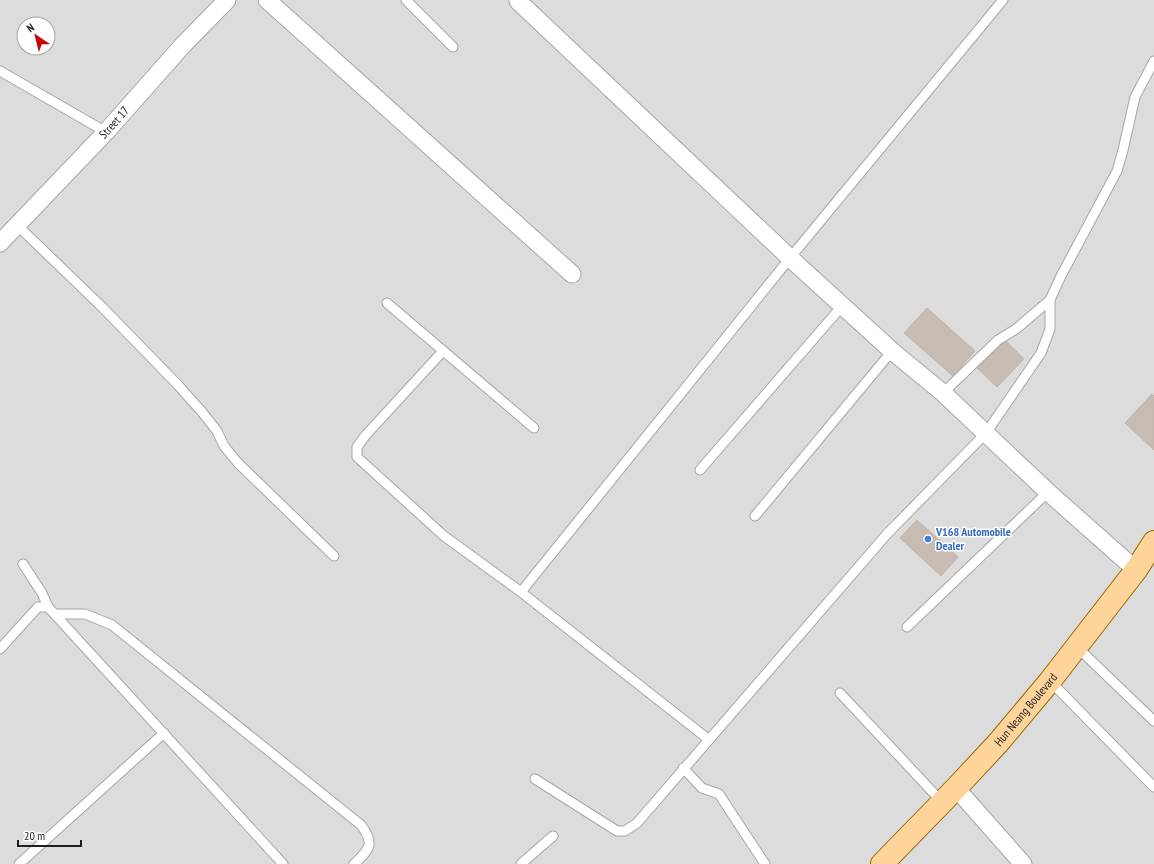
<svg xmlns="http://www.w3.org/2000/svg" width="1154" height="864" font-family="'PT Sans Narrow',sans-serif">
	<rect width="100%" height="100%" fill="#f0ede5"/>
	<path fill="#dddcdc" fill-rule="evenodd" d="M 0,0 L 1154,0 L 1154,864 L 0,864 ZM 24,24 L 48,24 L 48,48 L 24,48 Z"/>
	<g fill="#c6bcb4" stroke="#c3b3a6">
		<path d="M 927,308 L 975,351 L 953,376 L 904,333 Z"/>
		<path d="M 1004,339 L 1024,359 L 997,387 L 976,367 Z"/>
		<path d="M 1152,394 L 1154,396 L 1154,450 L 1125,423 Z"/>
		<path d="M 917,520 L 958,557 L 941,576 L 900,538 Z"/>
	</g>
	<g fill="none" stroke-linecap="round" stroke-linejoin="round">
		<defs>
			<g id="service">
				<path d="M 406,0 L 453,47"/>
				<path d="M 0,71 L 106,132"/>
				<path d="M 17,225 L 103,308 L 177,384 L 202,412 L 217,431 L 224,446 L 238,463 L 334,556"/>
				<path d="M 387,303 L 534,428"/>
				<path d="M 443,351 L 365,436 L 357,447 L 357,457 L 444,536 L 521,592 L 708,739"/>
				<path d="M 943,393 L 998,340 L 1016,329 L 1050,300"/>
				<path d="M 700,470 L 843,305"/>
				<path d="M 755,516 L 892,351"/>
				<path d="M 23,564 L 42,593 L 48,607 L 283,864"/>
				<path d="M 521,592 L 790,258 L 1003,0"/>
				<path d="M 55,614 L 85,614 L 112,625 L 361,825 C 375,844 370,849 354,864"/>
				<path d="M 907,627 L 1048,492"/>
				<path d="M 1077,647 L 1154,721"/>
				<path d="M 0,649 L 38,607 L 48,607"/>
				<path d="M 1050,681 L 1154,787"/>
				<path d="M 840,693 L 942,802"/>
				<path d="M 683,768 L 702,788 L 719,794 L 765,864"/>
				<path d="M 535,779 L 617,831 L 625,831 L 637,823 L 887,534 L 986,433 L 1041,353 L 1050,329 L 1050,300 L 1061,276 L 1117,171 L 1123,150 L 1135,97 L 1154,61"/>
				<path d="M 19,864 L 164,733"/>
				<path d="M 521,864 L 553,836"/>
			</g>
			<g id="minor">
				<path d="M 267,0 L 572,274"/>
				<path d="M 518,1 L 790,258 L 892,351 L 943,393 L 1048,492 L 1136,570"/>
				<path id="s1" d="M 0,243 L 106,132 L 183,45 L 227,0"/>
				<path d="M 956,788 L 1023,864"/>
			</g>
			<g id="primary">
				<path id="s2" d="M 882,864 L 956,788 L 998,743 L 1050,681 L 1136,570 L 1154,542"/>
			</g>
		</defs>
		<use href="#service" stroke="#a6a6a6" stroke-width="11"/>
		<use href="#minor" stroke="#a6a6a6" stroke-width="19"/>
		<use href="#primary" stroke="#9a6700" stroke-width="24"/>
		<use href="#service" stroke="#fff" stroke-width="9"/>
		<use href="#minor" stroke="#fff" stroke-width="17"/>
		<use href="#primary" stroke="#ffd49b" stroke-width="22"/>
	</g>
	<circle fill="#3f7fe0" stroke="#fff" stroke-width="1.5" cx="928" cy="539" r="4"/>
	<g text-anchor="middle" stroke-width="3" stroke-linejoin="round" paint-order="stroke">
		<g font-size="12" fill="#1f1f1f" stroke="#fff">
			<text dy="4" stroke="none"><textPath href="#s1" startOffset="166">Street 17</textPath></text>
			<text dy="4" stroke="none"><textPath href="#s2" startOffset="211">Hun Neang Boulevard</textPath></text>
		</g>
		<g font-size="12" font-weight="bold" fill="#366cbe" stroke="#fff" text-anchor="start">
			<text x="936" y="536">V168 Automobile<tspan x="936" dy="14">Dealer</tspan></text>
		</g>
	</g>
	<g transform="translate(36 36) rotate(325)"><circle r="19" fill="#ffffff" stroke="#a5a5a5"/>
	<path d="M0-3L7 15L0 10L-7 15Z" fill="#ce0001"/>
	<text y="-6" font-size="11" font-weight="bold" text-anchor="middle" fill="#1f1f1f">N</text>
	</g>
	<path d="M18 840v6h63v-6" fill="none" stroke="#1f1f1f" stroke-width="2"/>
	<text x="24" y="840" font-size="12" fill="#1f1f1f" stroke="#ffffff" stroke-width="3" paint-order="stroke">20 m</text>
</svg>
